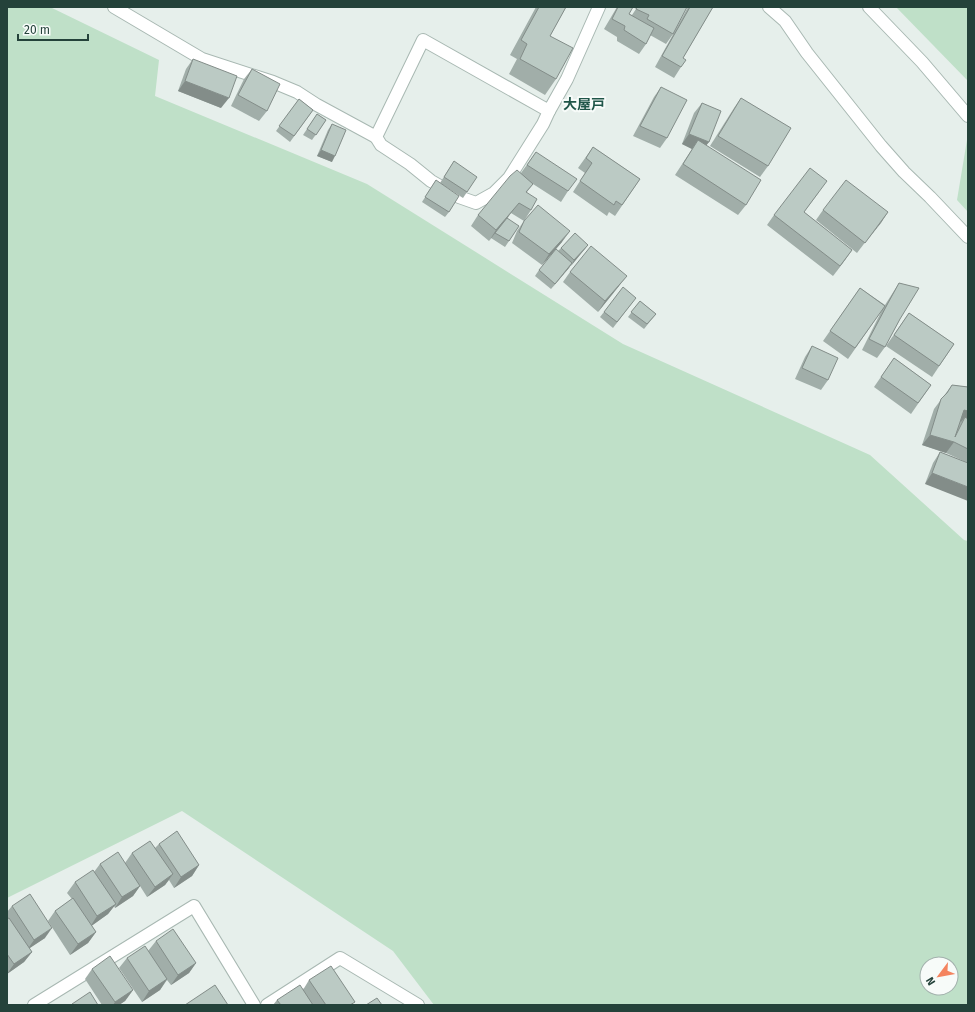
<svg xmlns="http://www.w3.org/2000/svg" width="975" height="1012" font-family="'Fira Sans','Noto Sans JP',sans-serif">
	<rect width="100%" height="100%" fill="#e6efeb"/>
	<g fill="#bfe0c8" fill-rule="evenodd">
		<path d="M 7,7 L 50,7 L 159,60 L 155,96 L 367,184 L 623,344 L 870,455 L 964,540 L 968,541 L 968,1005 L 434,1005 L 393,951 L 182,811 L 7,898 ZM 927,964 L 951,964 L 951,988 L 927,988 Z"/>
		<path d="M 896,7 L 968,7 L 968,81 Z"/>
		<path d="M 968,134 L 968,212 L 957,200 Z"/>
	</g>
	<g fill="none" stroke-linecap="round" stroke-linejoin="round">
		<defs>
			<path id="service" d="M 376,137 L 381,145 L 410,164 L 431,181 L 459,197 L 476,203 L 494,193 L 509,178 L 543,124 L 549,111"/>
			<g id="minor">
				<path d="M 114,7 L 202,59 L 273,82 L 297,92 L 317,105 L 376,137 L 423,40 L 549,111 L 567,79 L 599,7"/>
				<path d="M 769,7 L 785,21 L 807,53 L 881,146 L 904,172 L 930,197 L 968,237"/>
				<path d="M 869,7 L 922,62 L 968,116"/>
				<path d="M 34,1005 L 194,906 L 254,1005"/>
				<path d="M 267,1005 L 340,958 L 418,1005"/>
			</g>
		</defs>
		<use href="#service" stroke="#a8b8b2" stroke-width="14"/>
		<use href="#minor" stroke="#a8b8b2" stroke-width="14"/>
		<use href="#service" stroke="#fff" stroke-width="12"/>
		<use href="#minor" stroke="#fff" stroke-width="12"/>
	</g>
	<g fill="#a1aea9" fill-rule="evenodd">
		<path d="M 536,7 L 566,7 L 550,36 L 556,79 L 545,95 L 509,74 L 517,59 L 510,55 Z"/>
		<path d="M 617,7 L 687,7 L 673,34 L 666,44 L 650,35 L 646,44 L 639,54 L 617,41 L 617,37 L 604,29 ZM 633,7 L 636,9 L 632,15 L 629,14 Z"/>
		<path d="M 688,7 L 713,7 L 683,58 L 681,67 L 674,78 L 655,67 Z"/>
		<path d="M 193,59 L 221,108 L 178,91 L 186,69 Z"/>
		<path d="M 252,69 L 267,111 L 259,121 L 231,106 L 244,79 Z"/>
		<path d="M 661,87 L 667,138 L 660,148 L 633,136 L 654,97 Z"/>
		<path d="M 741,98 L 768,166 L 760,177 L 710,146 L 734,108 Z"/>
		<path d="M 299,99 L 313,110 L 290,142 L 276,131 Z"/>
		<path d="M 702,103 L 709,142 L 706,145 L 746,205 L 738,215 L 675,175 L 692,149 L 682,144 L 694,113 Z"/>
		<path d="M 317,114 L 326,120 L 312,140 L 303,135 Z"/>
		<path d="M 332,124 L 332,162 L 317,156 L 328,130 Z"/>
		<path d="M 593,147 L 640,179 L 615,216 L 609,212 L 607,216 L 573,192 L 585,173 L 578,168 Z"/>
		<path d="M 536,152 L 568,191 L 561,202 L 533,184 L 527,192 L 531,210 L 524,221 L 511,213 L 507,219 L 519,226 L 505,247 L 491,238 L 489,241 L 471,226 L 478,215 L 521,173 Z"/>
		<path d="M 454,161 L 467,192 L 463,198 L 440,183 Z"/>
		<path d="M 436,180 L 449,212 L 445,217 L 422,202 Z"/>
		<path d="M 819,192 L 804,212 L 852,250 L 833,276 L 767,225 L 774,215 Z"/>
		<path d="M 823,210 L 888,212 L 857,253 L 816,220 Z"/>
		<path d="M 524,221 L 562,242 L 542,265 L 512,243 L 517,231 Z"/>
		<path d="M 588,245 L 584,250 L 551,289 L 535,276 L 539,270 L 561,248 Z"/>
		<path d="M 570,272 L 619,286 L 598,312 L 563,282 Z"/>
		<path d="M 899,283 L 900,319 L 885,347 L 877,358 L 862,350 L 882,310 L 848,359 L 823,341 L 860,288 L 885,305 Z"/>
		<path d="M 640,301 L 656,314 L 644,329 L 628,317 Z"/>
		<path d="M 632,303 L 613,328 L 600,317 L 604,312 Z"/>
		<path d="M 909,313 L 954,344 L 932,377 L 886,346 Z"/>
		<path d="M 812,346 L 828,380 L 821,390 L 795,379 L 805,357 Z"/>
		<path d="M 894,358 L 931,385 L 911,414 L 874,387 Z"/>
		<path d="M 952,385 L 968,387 L 968,463 L 946,453 L 922,445 L 934,409 Z"/>
		<path d="M 940,452 L 968,463 L 925,484 L 933,463 Z"/>
		<path d="M 159,844 L 199,865 L 192,876 L 174,888 L 169,880 L 165,885 L 147,897 L 140,886 L 133,896 L 115,908 L 114,906 L 108,914 L 91,926 L 96,932 L 88,943 L 70,955 L 48,921 L 55,911 L 72,899 L 67,893 L 75,882 L 94,872 L 100,864 L 125,863 L 132,853 L 155,848 Z"/>
		<path d="M 12,906 L 45,938 L 29,948 L 32,952 L 24,962 L 7,974 L 7,912 Z"/>
		<path d="M 156,941 L 196,963 L 189,973 L 171,985 L 167,980 L 160,990 L 142,1002 L 119,968 L 127,958 L 148,951 Z"/>
		<path d="M 92,969 L 133,990 L 125,1001 L 119,1005 L 102,1005 L 85,979 Z"/>
		<path d="M 309,980 L 352,1005 L 273,1005 L 277,1000 L 303,990 Z"/>
	</g>
	<g fill="#838d89">
		<path d="M 185,81 L 229,98 L 221,108 L 178,91 Z"/>
		<path d="M 689,134 L 709,142 L 701,152 L 698,140 L 692,149 L 682,144 Z"/>
		<path d="M 321,150 L 335,156 L 332,162 L 317,156 Z"/>
		<path d="M 519,203 L 511,213 L 489,241 L 496,230 Z"/>
		<path d="M 888,212 L 881,223 L 857,253 L 865,243 Z"/>
		<path d="M 570,231 L 562,242 L 542,265 L 549,254 Z"/>
		<path d="M 588,245 L 584,250 L 571,266 L 574,260 Z"/>
		<path d="M 852,250 L 845,260 L 833,276 L 840,266 Z"/>
		<path d="M 572,263 L 569,268 L 551,289 L 555,284 Z"/>
		<path d="M 627,276 L 619,286 L 598,312 L 605,301 Z"/>
		<path d="M 964,410 L 968,411 L 968,419 L 965,423 L 965,417 L 961,422 L 957,420 Z"/>
		<path d="M 930,435 L 954,442 L 946,453 L 922,445 Z"/>
		<path d="M 932,473 L 968,487 L 968,501 L 925,484 Z"/>
		<path d="M 199,865 L 192,876 L 174,888 L 181,877 Z"/>
		<path d="M 173,874 L 165,885 L 147,897 L 155,887 Z"/>
		<path d="M 140,886 L 133,896 L 115,908 L 122,897 Z"/>
		<path d="M 116,904 L 108,914 L 90,927 L 97,916 Z"/>
		<path d="M 52,928 L 45,938 L 27,950 L 34,940 Z"/>
		<path d="M 96,932 L 88,943 L 70,955 L 78,944 Z"/>
		<path d="M 32,952 L 24,962 L 7,974 L 14,964 Z"/>
		<path d="M 196,963 L 189,973 L 171,985 L 178,975 Z"/>
		<path d="M 167,979 L 160,990 L 142,1002 L 149,991 Z"/>
		<path d="M 133,990 L 125,1001 L 119,1005 L 113,1005 L 115,1002 Z"/>
	</g>
	<g fill="#bbcac4" stroke="#838d89">
		<path d="M 539,7 L 566,7 L 550,36 L 573,48 L 556,79 L 520,59 L 527,44 L 521,40 Z"/>
		<path d="M 618,7 L 633,7 L 629,14 L 654,28 L 646,44 L 624,30 L 625,26 L 612,19 Z"/>
		<path d="M 638,7 L 687,7 L 673,34 L 647,19 L 649,15 L 636,9 Z"/>
		<path d="M 690,7 L 713,7 L 683,58 L 686,60 L 681,67 L 662,56 Z"/>
		<path d="M 193,59 L 237,76 L 229,98 L 185,81 Z"/>
		<path d="M 252,69 L 280,84 L 267,111 L 238,95 Z"/>
		<path d="M 661,87 L 687,100 L 667,138 L 640,126 Z"/>
		<path d="M 741,98 L 791,128 L 768,166 L 718,136 Z"/>
		<path d="M 299,99 L 313,110 L 294,136 L 279,126 Z"/>
		<path d="M 702,103 L 721,111 L 709,142 L 689,134 Z"/>
		<path d="M 317,114 L 326,120 L 316,135 L 307,129 Z"/>
		<path d="M 332,124 L 346,130 L 335,156 L 321,150 Z"/>
		<path d="M 698,140 L 761,180 L 746,205 L 683,164 Z"/>
		<path d="M 593,147 L 640,179 L 622,205 L 616,201 L 614,205 L 580,181 L 592,163 L 586,158 Z"/>
		<path d="M 536,152 L 577,179 L 568,191 L 527,165 Z"/>
		<path d="M 454,161 L 477,177 L 467,192 L 444,177 Z"/>
		<path d="M 810,168 L 827,181 L 804,212 L 852,250 L 840,266 L 774,215 Z"/>
		<path d="M 517,170 L 533,184 L 526,192 L 537,199 L 531,210 L 519,203 L 496,230 L 478,215 L 510,176 Z"/>
		<path d="M 436,180 L 459,196 L 449,212 L 425,197 Z"/>
		<path d="M 846,180 L 888,212 L 865,243 L 823,210 Z"/>
		<path d="M 538,205 L 570,231 L 549,254 L 519,232 L 524,221 Z"/>
		<path d="M 507,218 L 519,226 L 509,241 L 495,233 Z"/>
		<path d="M 575,233 L 588,245 L 574,260 L 561,248 Z"/>
		<path d="M 591,246 L 627,276 L 605,301 L 570,272 Z"/>
		<path d="M 556,249 L 572,263 L 555,284 L 539,270 Z"/>
		<path d="M 899,283 L 919,288 L 900,319 L 885,347 L 869,339 L 888,303 Z"/>
		<path d="M 623,287 L 636,298 L 617,322 L 604,312 Z"/>
		<path d="M 860,288 L 885,306 L 855,348 L 830,331 Z"/>
		<path d="M 640,301 L 656,314 L 647,324 L 631,312 Z"/>
		<path d="M 909,313 L 954,344 L 939,366 L 894,335 Z"/>
		<path d="M 812,346 L 838,358 L 828,380 L 802,368 Z"/>
		<path d="M 894,358 L 931,385 L 918,403 L 881,377 Z"/>
		<path d="M 952,385 L 968,387 L 968,411 L 964,410 L 955,437 L 965,417 L 968,419 L 968,449 L 954,442 L 930,435 L 941,399 L 947,393 Z"/>
		<path d="M 940,452 L 968,463 L 968,487 L 932,473 Z"/>
		<path d="M 177,831 L 199,865 L 181,877 L 159,844 Z"/>
		<path d="M 150,841 L 173,874 L 155,887 L 132,853 Z"/>
		<path d="M 118,852 L 140,886 L 122,897 L 100,864 Z"/>
		<path d="M 93,870 L 116,904 L 97,916 L 75,882 Z"/>
		<path d="M 30,894 L 52,928 L 34,940 L 12,906 Z"/>
		<path d="M 73,898 L 96,932 L 78,944 L 55,911 Z"/>
		<path d="M 9,918 L 32,952 L 14,964 L 7,954 L 7,919 Z"/>
		<path d="M 173,929 L 196,963 L 178,975 L 156,941 Z"/>
		<path d="M 145,946 L 167,979 L 149,991 L 127,958 Z"/>
		<path d="M 110,956 L 133,990 L 115,1002 L 92,969 Z"/>
		<path d="M 331,966 L 355,1002 L 350,1005 L 326,1005 L 309,980 Z"/>
		<path d="M 215,985 L 228,1005 L 185,1005 Z"/>
		<path d="M 300,985 L 313,1005 L 281,1005 L 277,1000 Z"/>
		<path d="M 90,992 L 98,1005 L 72,1005 L 72,1004 Z"/>
		<path d="M 377,998 L 382,1005 L 366,1005 Z"/>
	</g>
	<g text-anchor="middle" stroke-width="4" stroke-linejoin="round" paint-order="stroke">
		<g font-size="14" font-weight="bold" fill="#1f5548" stroke="#f7fbf9">
			<text x="584" y="109">大屋戸</text>
		</g>
	</g>
	<rect width="975" height="1012" fill="none" stroke="#24423a" stroke-width="16"/>
	<g transform="translate(939 976) rotate(238)"><circle r="19" fill="#f7fbf9" stroke="#a3b1ad"/>
	<path d="M0-3L7 15L0 10L-7 15Z" fill="#f4845f"/>
	<text y="-6" font-size="11" font-weight="bold" text-anchor="middle" fill="#24423a">N</text>
	</g>
	<path d="M18 34v6h70v-6" fill="none" stroke="#24423a" stroke-width="2"/>
	<text x="24" y="34" font-size="12" fill="#24423a" stroke="#f7fbf9" stroke-width="3" paint-order="stroke">20 m</text>
</svg>
